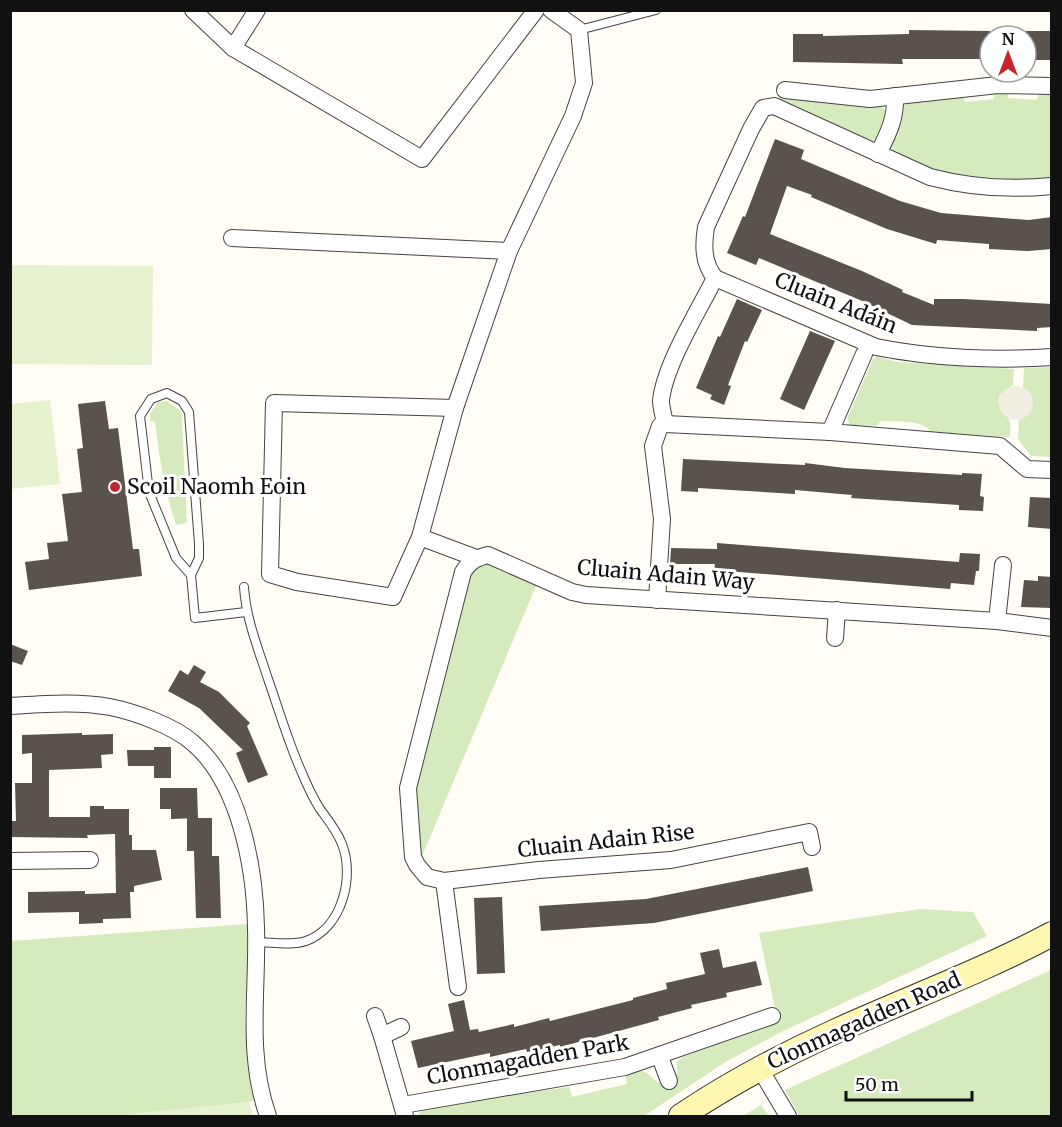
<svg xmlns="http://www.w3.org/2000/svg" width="1062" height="1127" font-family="Merriweather,serif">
	<rect width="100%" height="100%" fill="#fffdf5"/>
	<g fill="#d5ebbd">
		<path d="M 1009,91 L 1008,98 L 1037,100 L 1039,94 L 1051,94 L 1051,178 L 1026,180 L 944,174 L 893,152 L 891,145 L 899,128 L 904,106 L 908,102 L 964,95 L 965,102 L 994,99 L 994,92 Z"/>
		<path d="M 778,98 L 870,107 L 880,105 L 887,112 L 875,140 L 864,140 L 778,101 Z"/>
		<path d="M 877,356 L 896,362 L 1014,369 L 1013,385 C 986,402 1004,404 1010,422 C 1011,426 1010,433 1010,437 L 933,432 L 930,432 C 926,419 892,422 880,421 L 877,426 L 850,425 L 847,418 L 850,412 L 873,359 Z"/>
		<path d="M 1051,367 L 1051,457 L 1031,456 L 1018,439 L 1019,420 L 1021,419 L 1032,399 L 1023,388 L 1024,368 Z"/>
		<path d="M 167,401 L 181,411 L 182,421 L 187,523 L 176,525 C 165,491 159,457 155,422 L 150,421 L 150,413 L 158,402 Z"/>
		<path d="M 485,562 L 536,586 L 422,856 L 416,847 L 415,778 L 469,571 Z"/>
		<path d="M 920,909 L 973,912 L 987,936 L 781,1032 L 727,1061 L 644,1116 L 418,1116 L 420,1112 L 429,1107 L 569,1087 L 572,1097 L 627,1084 L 625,1074 C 643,1068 645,1070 658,1083 L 678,1073 L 676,1062 L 683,1057 L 777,1018 L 759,933 Z"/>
		<path d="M 249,924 L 245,1014 L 247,1049 L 255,1100 L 249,1102 L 115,1116 L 11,1116 L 11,941 Z"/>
		<path d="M 1051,970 L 1051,1116 L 799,1116 L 785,1090 Z"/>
		<path d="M 761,1105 L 769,1116 L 743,1116 Z"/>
	</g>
	<g fill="#e6f2cf">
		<path d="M 11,265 L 153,266 L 152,365 L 11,364 Z"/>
		<path d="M 50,400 L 60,484 L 11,489 L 11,404 Z"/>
		<path d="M 249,1102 L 253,1116 L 115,1116 Z"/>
	</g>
	<circle fill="#f1ede2" cx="1016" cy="403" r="17"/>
	<g fill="#5a524d">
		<path d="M 909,30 L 990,31 L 990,59 L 902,59 L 903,64 L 793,62 L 793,34 L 823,34 L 823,36 L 909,34 Z"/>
		<rect x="1026" y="31" width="26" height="29"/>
		<path d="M 775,139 L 804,150 L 801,159 L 900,201 L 941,213 L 1029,220 L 1052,217 L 1052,249 L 1028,251 L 989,249 L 989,244 L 937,240 L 936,244 L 887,229 L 811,197 L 812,195 L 787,186 L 770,234 L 862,271 L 903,290 L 902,292 L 934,305 L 934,299 L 963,299 L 1052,304 L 1052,327 L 1037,328 L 1037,331 L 912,325 L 860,300 L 759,258 L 756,265 L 727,253 L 743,216 L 745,217 Z"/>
		<path d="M 737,299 L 762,310 L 747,342 L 745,341 L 728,385 L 731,386 L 724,405 L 710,399 L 712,395 L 696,388 L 718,336 L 720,337 Z"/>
		<path d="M 810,331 L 835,341 L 804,410 L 780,399 Z"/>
		<path d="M 105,401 L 109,429 L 118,428 L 133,549 L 139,549 L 142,576 L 29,590 L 25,562 L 49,559 L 47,543 L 68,541 L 62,494 L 82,492 L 77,449 L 83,448 L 78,404 Z"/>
		<path d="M 683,459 L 805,465 L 805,463 L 845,468 L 962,475 L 962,473 L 982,474 L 980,496 L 984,497 L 983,511 L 959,510 L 959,505 L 851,498 L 852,495 L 795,490 L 795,494 L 698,488 L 698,492 L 681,491 Z"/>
		<path d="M 1030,497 L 1052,498 L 1052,529 L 1028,527 Z"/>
		<path d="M 717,543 L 959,562 L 960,553 L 980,554 L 979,571 L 976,571 L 974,585 L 951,583 L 950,589 L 714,570 L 715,564 L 670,564 L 671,548 L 717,549 Z"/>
		<path d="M 1038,576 L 1052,577 L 1052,608 L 1021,607 L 1024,580 L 1038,581 Z"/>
		<path d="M 10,644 L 28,651 L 22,665 L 10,661 Z"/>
		<path d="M 194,665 L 206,672 L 200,682 L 219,692 L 250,723 L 247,726 L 268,775 L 248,783 L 236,753 L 243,750 L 199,708 L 168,691 L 180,670 L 188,675 Z"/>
		<path d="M 82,733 L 82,735 L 113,734 L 113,754 L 101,755 L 102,768 L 49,770 L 49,817 L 90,817 L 90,806 L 104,806 L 104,809 L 129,809 L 129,835 L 132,835 L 132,850 L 156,850 L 162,880 L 134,886 L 134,892 L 130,892 L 131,918 L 103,919 L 103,923 L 79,924 L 79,912 L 28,913 L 28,892 L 85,891 L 85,894 L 116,893 L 115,834 L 87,835 L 88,838 L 10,837 L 10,821 L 16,821 L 15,783 L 32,783 L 32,753 L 22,754 L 22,735 Z"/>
		<path d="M 154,747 L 171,747 L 171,778 L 154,778 L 154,766 L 128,766 L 127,750 L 154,750 Z"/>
		<path d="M 160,788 L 197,788 L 198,818 L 171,819 L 171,809 L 160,809 Z"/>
		<path d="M 187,818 L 212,818 L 212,856 L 219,856 L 221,918 L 196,918 L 194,851 L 187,851 Z"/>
		<path d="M 808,867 L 813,891 L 654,923 L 541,931 L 539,906 L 646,899 Z"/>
		<path d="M 502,897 L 505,973 L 477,974 L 474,898 Z"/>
		<path d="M 719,949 L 723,968 L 756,961 L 762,985 L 726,993 L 727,997 L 691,1005 L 692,1008 L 658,1017 L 659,1020 L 560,1047 L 560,1045 L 527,1052 L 526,1049 L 490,1057 L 490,1053 L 418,1068 L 411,1041 L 454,1031 L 448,1004 L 464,1000 L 470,1030 L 478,1029 L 479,1032 L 514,1024 L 514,1027 L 549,1018 L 550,1021 L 633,1000 L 633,998 L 667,989 L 666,983 L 705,974 L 700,953 Z"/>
	</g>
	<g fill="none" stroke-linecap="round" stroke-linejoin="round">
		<defs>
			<g id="lane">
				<path d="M 579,30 L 656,10"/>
				<path d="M 191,575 L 199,558 L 199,544 L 189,412 L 182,401 L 167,393 L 151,399 L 140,416 L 149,492 L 176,558 L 191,575 L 195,618 L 246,612"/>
				<path d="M 244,587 C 246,619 258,648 268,679 C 279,710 288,742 302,773 C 307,785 313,798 320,809 C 328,820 337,831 342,844 C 355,877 342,928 306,941 C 291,946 271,942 256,942"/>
			</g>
			<g id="street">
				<path d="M 193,10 L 233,48"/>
				<path d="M 257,10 L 233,48 L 422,159 L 536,10"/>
				<path d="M 785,90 L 870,99 L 998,85 L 1052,86"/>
				<path d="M 878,154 C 888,134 896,119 895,96"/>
				<path d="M 232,238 L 509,251 L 455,408"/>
				<path d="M 509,251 L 573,116 L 584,83 L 579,30 L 551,10"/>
				<path d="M 715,278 L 876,347 C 931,358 995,361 1052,357"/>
				<path d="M 864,354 L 830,432 L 1000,446 L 1027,469 L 1052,470"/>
				<path d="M 665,424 L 830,432"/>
				<path d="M 420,537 L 455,408 L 274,403 L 270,574 L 297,582 L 393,597 L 420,537 L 476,558"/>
				<path d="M 657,600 L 662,519 L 653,446 L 660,426 L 665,424 C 664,417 661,408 661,401 C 664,366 699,310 715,278 C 703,263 703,246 706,227 L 751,129 L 763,108 L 774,106 L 930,177 C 968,187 1012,190 1052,186"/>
				<path d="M 997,621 L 1003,565"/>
				<path d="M 835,638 L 837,610"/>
				<path d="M 10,706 C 43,704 78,701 110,707 C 135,712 174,726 193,743 C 240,783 255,868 256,928 C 258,992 246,1054 268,1116"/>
				<path d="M 812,847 L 809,832 L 671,860 L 539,870 L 444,881 L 427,877 L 417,865 L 413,857 L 408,788 L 463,572 C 470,561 476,558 488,555 L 572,592 L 586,595 L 997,621 L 1052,628"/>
				<path d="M 10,861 L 90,860"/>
				<path d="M 444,881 L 458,987"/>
				<path d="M 375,1016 L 382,1036 L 405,1116"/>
				<path d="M 382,1036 L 401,1027"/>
				<path d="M 660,1057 L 669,1081"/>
				<path d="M 760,1069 L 788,1116"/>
				<path d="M 403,1105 L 625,1067 L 772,1016"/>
			</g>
			<path id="secondary" d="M 681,1116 C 729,1084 781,1056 834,1032 C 906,999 981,972 1052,934"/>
		</defs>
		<use href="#lane" stroke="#444" stroke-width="10"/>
		<use href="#street" stroke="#444" stroke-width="18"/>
		<use href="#secondary" stroke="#333" stroke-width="26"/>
		<use href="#lane" stroke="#fff" stroke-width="8"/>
		<use href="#street" stroke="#fff" stroke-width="16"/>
		<use href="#secondary" stroke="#fff6b0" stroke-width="24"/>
	</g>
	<circle fill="#c4262e" stroke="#fff" stroke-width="2" cx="115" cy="487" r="6"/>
	<g text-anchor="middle" stroke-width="6" stroke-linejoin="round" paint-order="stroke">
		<g font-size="21" fill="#111" stroke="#fff">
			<text transform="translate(836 303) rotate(22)" y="7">Cluain Adáin</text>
			<text transform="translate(666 575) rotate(5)" y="7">Cluain Adain Way</text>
			<text transform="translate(606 841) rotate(-6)" y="7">Cluain Adain Rise</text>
			<text transform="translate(864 1021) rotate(-24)" y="7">Clonmagadden Road</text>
			<text transform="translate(528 1060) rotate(-10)" y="7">Clonmagadden Park</text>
		</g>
		<g font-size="21" fill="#111" stroke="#fff" text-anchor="start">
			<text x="127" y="494">Scoil Naomh Eoin</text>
		</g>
	</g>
	<rect width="1062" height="1127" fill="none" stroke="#111111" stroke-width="24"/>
	<g transform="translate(1008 54)"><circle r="28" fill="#ffffff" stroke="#a0a0a0" stroke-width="1.5"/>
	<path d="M0-4.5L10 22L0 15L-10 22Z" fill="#c4262e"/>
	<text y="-9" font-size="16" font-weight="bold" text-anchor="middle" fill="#111111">N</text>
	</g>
	<path d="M846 1091v9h126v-9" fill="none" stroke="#111111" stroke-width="3"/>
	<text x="855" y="1091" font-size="18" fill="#111111" stroke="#ffffff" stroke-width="4.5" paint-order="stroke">50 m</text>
</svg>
